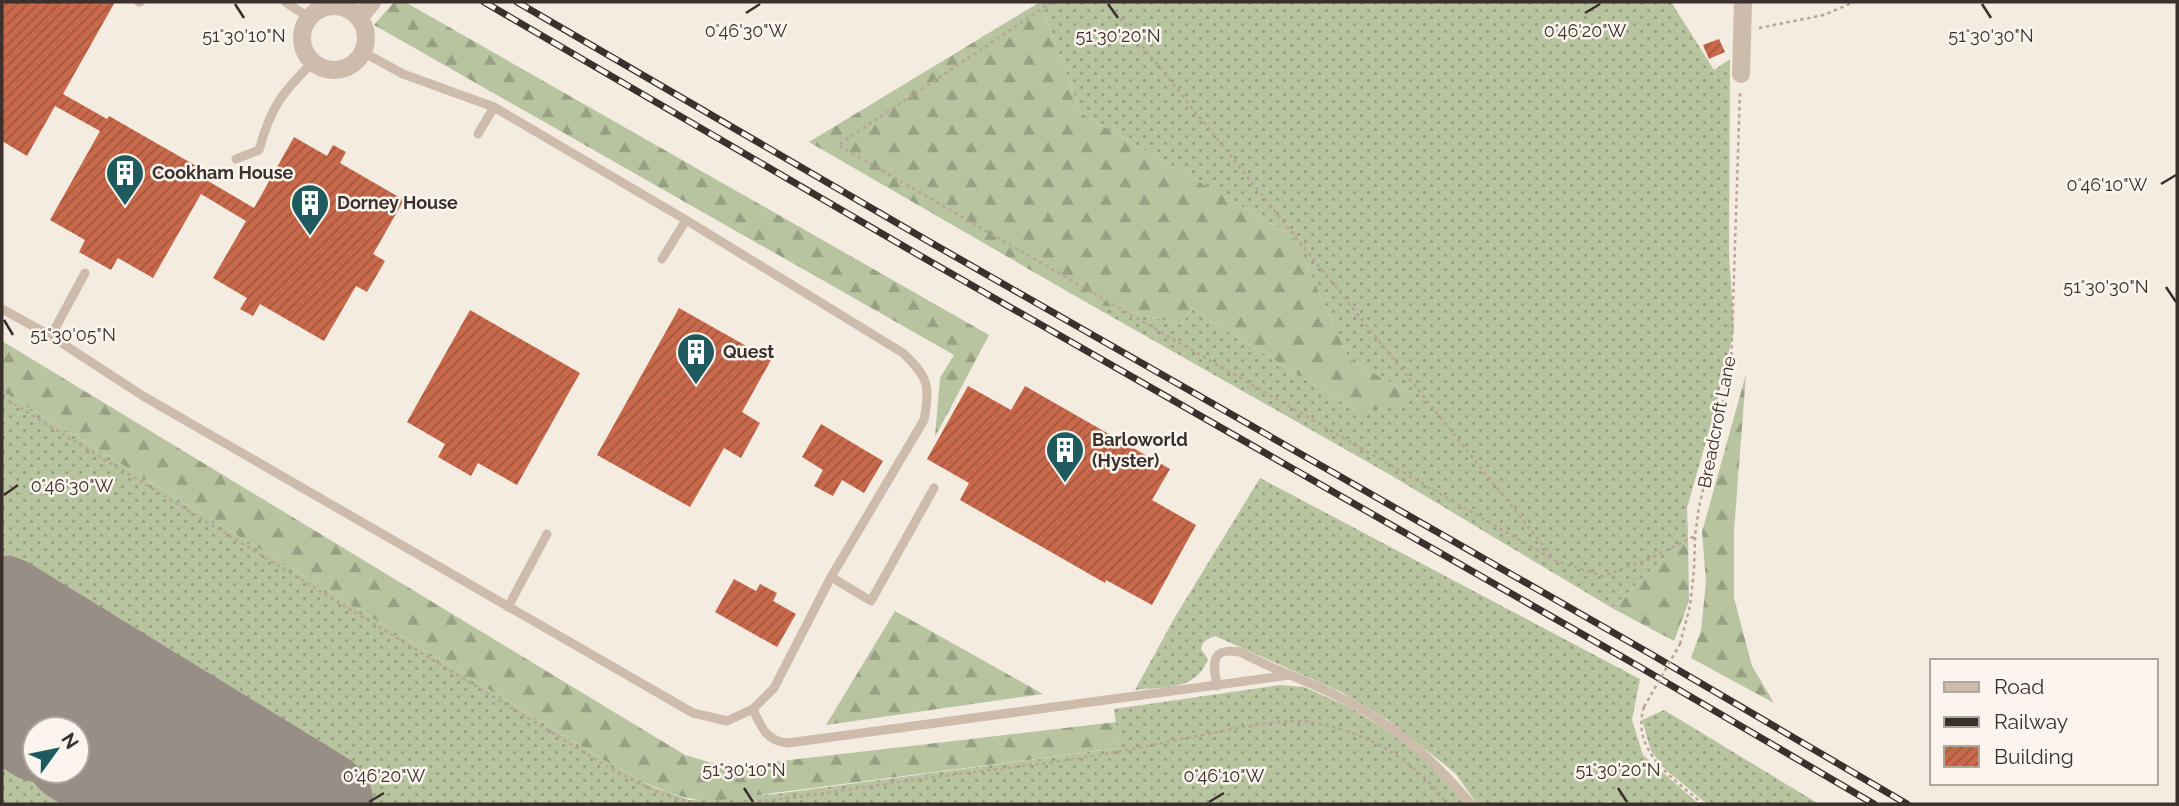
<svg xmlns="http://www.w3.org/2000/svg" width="2179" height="806" font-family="Raleway,sans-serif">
	<defs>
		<pattern id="grass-dots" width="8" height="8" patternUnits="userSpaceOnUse" patternTransform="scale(1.75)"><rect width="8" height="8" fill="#b8c4a0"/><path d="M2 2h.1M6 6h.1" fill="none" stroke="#97a083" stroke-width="1.8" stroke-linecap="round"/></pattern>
		<pattern id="forest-firs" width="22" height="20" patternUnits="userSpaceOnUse" patternTransform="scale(1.75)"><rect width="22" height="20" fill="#b8c4a0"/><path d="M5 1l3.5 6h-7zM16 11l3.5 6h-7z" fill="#97a083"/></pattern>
		<pattern id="building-hatch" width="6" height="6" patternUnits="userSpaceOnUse" patternTransform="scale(1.75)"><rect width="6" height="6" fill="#c8694b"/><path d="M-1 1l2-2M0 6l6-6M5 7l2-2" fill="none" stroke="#a4573f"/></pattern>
	</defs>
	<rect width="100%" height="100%" fill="#f4ebe1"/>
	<g fill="url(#grass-dots)" fill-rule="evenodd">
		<path d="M 1040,2 L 1671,2 L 1714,70 L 1730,59 L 1729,254 L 1734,330 L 1715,410 L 1687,508 L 1688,535 L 1612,608 L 1387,473 L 1084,301 L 1181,324 L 1192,309 L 1357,411 L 1410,394 L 1349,359 L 1294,237 L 1081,113 Z"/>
		<path d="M 2,391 L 609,763 L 655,788 L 690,800 L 775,794 L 1119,748 L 1114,709 L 1280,685 L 1304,687 L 1349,707 L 1398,737 L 1434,768 L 1466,804 L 2,804 ZM 35,729 L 77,729 L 77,771 L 35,771 Z"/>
		<path d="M 1260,478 L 1640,679 L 1632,720 L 1643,755 L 1699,804 L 1611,804 L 1611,801 L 1601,804 L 1477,804 L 1455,773 L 1388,720 L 1341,692 L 1215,636 C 1208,639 1203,640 1201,649 L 1208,659 C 1195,692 1165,686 1135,690 L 1175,617 Z"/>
		<path d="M 1664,710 L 1819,804 L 1707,804 L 1665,769 L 1651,751 L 1642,720 Z"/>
	</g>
	<g fill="url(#forest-firs)">
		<path d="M 394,2 L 405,2 L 989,335 L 935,437 L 940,378 L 954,355 L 374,25 Z"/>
		<path d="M 1040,2 L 1081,113 L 1294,237 L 1349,359 L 1410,394 L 1409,406 L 1357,411 L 1192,309 L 1181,324 L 1084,301 L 809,142 Z"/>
		<path d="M 2,341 L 685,755 L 712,763 L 739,766 L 1116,722 L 1119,748 L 713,801 C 671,799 645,783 609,763 L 2,391 Z"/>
		<path d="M 1746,374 L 1734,531 L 1734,598 L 1752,666 L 1774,703 L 1691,658 L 1701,630 L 1706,582 L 1702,532 Z"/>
		<path d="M 1688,535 L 1689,601 L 1674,641 L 1612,608 Z"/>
		<path d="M 895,611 L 1043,694 L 826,725 Z"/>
	</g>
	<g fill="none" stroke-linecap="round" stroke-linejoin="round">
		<g stroke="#988e86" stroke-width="107">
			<path d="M 2,609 L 320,804"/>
			<path d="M 2,705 L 41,729"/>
			<path d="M 77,751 L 163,804"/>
		</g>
	</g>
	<g fill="url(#building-hatch)">
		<path d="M 2,2 L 115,2 L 63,94 L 107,119 L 109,116 L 212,175 L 208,181 L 254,208 L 294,137 L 327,156 L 333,145 L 346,152 L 340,163 L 404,200 L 373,254 L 385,261 L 367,292 L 356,286 L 324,341 L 260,304 L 253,316 L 240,309 L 247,298 L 213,278 L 246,221 L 201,194 L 153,278 L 118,258 L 111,270 L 79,252 L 85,240 L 50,220 L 100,131 L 55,106 L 27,156 L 2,141 Z"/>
		<path d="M 1719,39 L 1725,52 L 1709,59 L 1703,45 Z"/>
		<path d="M 679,308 L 771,360 L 742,412 L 760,423 L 741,458 L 724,448 L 690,507 L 597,455 Z"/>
		<path d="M 470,310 L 580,373 L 517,485 L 478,463 L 471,476 L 438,457 L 445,444 L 407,422 Z"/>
		<path d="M 968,386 L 1011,410 L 1025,386 L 1170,469 L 1152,500 L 1196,525 L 1152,605 L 1106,580 L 1105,583 L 960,500 L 969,483 L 927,459 Z"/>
		<path d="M 821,424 L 883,461 L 864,493 L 842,480 L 833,496 L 814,486 L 823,470 L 802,457 Z"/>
		<path d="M 734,579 L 756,591 L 760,584 L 777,593 L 773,601 L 796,614 L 777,647 L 715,612 Z"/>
	</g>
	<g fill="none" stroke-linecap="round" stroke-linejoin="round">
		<g stroke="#b9a596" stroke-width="2.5" stroke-dasharray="3.5 3.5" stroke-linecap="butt">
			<path d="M 1052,2 L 838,145 L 1556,561 L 1603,576 L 1649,559 L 1695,536"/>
			<path d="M 1107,2 L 1554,559"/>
			<path d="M 1759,28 L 1824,15 L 1854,2"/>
			<path d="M 2,397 L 605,765 C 638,783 668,801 705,804"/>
			<path d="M 1680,644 L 1690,606 L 1694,570 L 1695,536 L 1699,507 L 1731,368 L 1740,91"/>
			<path d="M 1644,707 C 1630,751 1674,779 1703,804"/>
			<path d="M 723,804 C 792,800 860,787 928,778 C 993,769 1059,763 1122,751 C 1159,744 1195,736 1232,729 C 1257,725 1285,719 1310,722 C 1365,731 1415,759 1447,804"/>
		</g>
		<g stroke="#cdbbac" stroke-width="9">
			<path d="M 139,2 L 140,2"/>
			<path d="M 285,2 L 310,18"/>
			<path d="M 478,134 L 494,107"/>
			<path d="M 236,159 L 259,150 C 271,106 282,93 313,62"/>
			<path d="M 662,259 L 686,220"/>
			<path d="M 2,309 L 51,336 L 143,396 L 693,713 L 727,721 L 753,709 L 774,688 L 831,577 L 924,420 C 930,385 929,378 903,353 L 686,220 L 494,107 L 403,74 L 363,52"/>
			<path d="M 51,336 L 85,273"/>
			<path d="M 831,577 L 871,601 L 934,488"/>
			<path d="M 508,607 L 547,534"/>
			<path d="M 1217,686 C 1213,663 1210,647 1240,652 C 1268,667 1299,678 1329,692 C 1387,719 1430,755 1471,804"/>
			<path d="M 753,709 C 761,727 766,741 788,743 L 1290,675"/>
		</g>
		<g stroke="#cdbbac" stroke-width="18">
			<circle cx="334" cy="38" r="32"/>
			<path d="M 359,18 L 372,2"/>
			<path d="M 1741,74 L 1743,2"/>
		</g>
		<defs>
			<g id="rail">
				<path d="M 484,2 L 917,254 L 1638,666 L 1874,804"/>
				<path d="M 517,2 L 928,241 L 1649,653 L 1907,804"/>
			</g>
		</defs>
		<use href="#rail" stroke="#3b302b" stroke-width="7"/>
		<use href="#rail" stroke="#fbf5ee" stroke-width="4.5" stroke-dasharray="13" stroke-linecap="butt"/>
		<path stroke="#b9a596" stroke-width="2.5" stroke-dasharray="3.5 3.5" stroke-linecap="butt" d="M 1644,707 L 1680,644"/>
	</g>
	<path fill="none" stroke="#3b302b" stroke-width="2.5" d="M 235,4 L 244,18M 1108,4 L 1118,18M 1982,4 L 1991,18M 746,13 L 760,4M 1585,13 L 1600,4M 2161,184 L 2176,175M 2166,287 L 2176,302M 4,320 L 13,335M 4,495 L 18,485M 744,788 L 753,802M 1618,788 L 1627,802M 369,802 L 384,793M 1209,802 L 1224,793"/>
	<defs>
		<symbol id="building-pin" viewBox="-11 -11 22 30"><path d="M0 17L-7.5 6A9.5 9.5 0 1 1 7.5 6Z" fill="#1f5a5e" stroke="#fbf5ee"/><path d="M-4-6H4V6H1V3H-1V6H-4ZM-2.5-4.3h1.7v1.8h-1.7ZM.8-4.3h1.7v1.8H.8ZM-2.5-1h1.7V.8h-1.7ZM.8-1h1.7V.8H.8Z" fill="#fff"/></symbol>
	</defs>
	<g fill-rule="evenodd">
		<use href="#building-pin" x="103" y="151" width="44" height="60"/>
		<use href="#building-pin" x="288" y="181" width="44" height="60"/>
		<use href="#building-pin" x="674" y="330" width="44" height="60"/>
		<use href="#building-pin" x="1043" y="428" width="44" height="60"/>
	</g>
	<g text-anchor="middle" stroke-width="5" stroke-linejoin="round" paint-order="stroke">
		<g font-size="18" font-weight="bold" fill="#3b302b" stroke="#fbf5ee" text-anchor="start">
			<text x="152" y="179">Cookham House</text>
			<text x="337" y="209">Dorney House</text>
			<text x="723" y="358">Quest</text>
			<text x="1092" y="446">Barloworld<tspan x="1092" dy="21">(Hyster)</tspan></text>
		</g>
		<g font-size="18" fill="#3b302b" stroke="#fbf5ee">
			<text transform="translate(1717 422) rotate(-79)" y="6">Breadcroft Lane</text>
		</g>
	</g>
	<g font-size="18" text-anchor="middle" fill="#3b302b" stroke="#fbf5ee" stroke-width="5" stroke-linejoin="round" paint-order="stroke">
		<text x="746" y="37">0°46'30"W</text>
		<text x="1585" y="37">0°46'20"W</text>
		<text x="244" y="42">51°30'10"N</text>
		<text x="1118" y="42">51°30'20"N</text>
		<text x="1991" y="42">51°30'30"N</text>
		<text x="2107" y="191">0°46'10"W</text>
		<text x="2106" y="293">51°30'30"N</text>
		<text x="73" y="341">51°30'05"N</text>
		<text x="72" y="492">0°46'30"W</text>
		<text x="744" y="776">51°30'10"N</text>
		<text x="1618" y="776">51°30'20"N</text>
		<text x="384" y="782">0°46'20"W</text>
		<text x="1224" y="782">0°46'10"W</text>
	</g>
	<rect width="2179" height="806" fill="none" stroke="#3b302b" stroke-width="7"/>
	<rect x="1930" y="659" width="228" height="126" fill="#fbf5ee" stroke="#aea6a0" stroke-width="2"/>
	<rect x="1944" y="682" width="35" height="10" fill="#cdbbac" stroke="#aea6a0" stroke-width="2"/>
	<text x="1994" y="694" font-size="21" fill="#3b302b">Road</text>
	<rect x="1944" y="717" width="35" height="10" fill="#3b302b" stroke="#aea6a0" stroke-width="2"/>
	<text x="1994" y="729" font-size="21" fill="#3b302b">Railway</text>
	<rect x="1944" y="746" width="35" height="21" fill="url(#building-hatch)" stroke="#aea6a0" stroke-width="2"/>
	<text x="1994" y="764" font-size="21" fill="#3b302b">Building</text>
	<g transform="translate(56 750) rotate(57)"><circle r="33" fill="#fbf5ee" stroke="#aea6a0" stroke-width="2"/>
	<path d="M0-5L12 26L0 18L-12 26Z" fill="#1f5a5e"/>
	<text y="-10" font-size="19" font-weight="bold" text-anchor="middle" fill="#3b302b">N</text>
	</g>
</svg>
